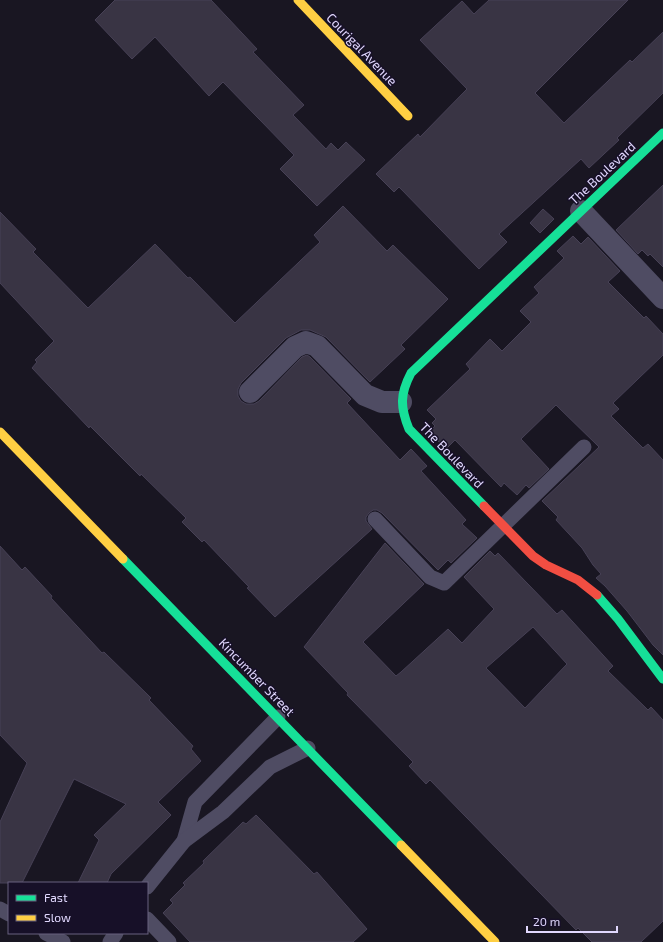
<svg xmlns="http://www.w3.org/2000/svg" width="663" height="942" font-family="'Exo 2',sans-serif">
	<rect width="100%" height="100%" fill="#191622"/>
	<g fill="#393444" stroke="#474156" fill-rule="evenodd">
		<path d="M 115,0 L 211,0 L 257,49 L 253,52 L 304,105 L 293,115 L 326,149 L 331,143 L 338,150 L 346,142 L 365,160 L 317,206 L 280,169 L 294,155 L 223,82 L 209,96 L 155,37 L 132,59 L 95,20 Z"/>
		<path d="M 489,0 L 628,0 L 535,93 L 564,123 L 630,60 L 632,62 L 663,32 L 663,93 L 617,138 L 619,140 L 589,168 L 581,159 L 499,234 L 507,242 L 479,269 L 399,187 L 394,192 L 376,174 L 418,134 L 420,137 L 467,89 L 420,40 L 462,1 L 474,14 Z"/>
		<path d="M 663,185 L 663,267 L 650,254 L 648,256 L 642,250 L 638,254 L 616,230 Z"/>
		<path d="M 343,206 L 387,251 L 393,245 L 448,299 L 401,345 L 405,349 L 370,382 L 326,337 L 310,330 L 301,330 L 286,338 L 241,383 L 238,389 L 238,396 L 241,401 L 246,404 L 254,404 L 259,401 L 302,357 L 307,355 L 310,357 L 351,399 L 347,403 L 400,460 L 411,449 L 427,466 L 421,471 L 466,520 L 462,524 L 477,538 L 451,563 L 448,560 L 438,570 L 382,513 L 377,510 L 373,510 L 369,513 L 366,517 L 366,521 L 372,529 L 275,617 L 247,588 L 249,587 L 204,540 L 202,542 L 182,522 L 186,518 L 141,474 L 140,476 L 90,426 L 89,428 L 32,368 L 37,362 L 35,360 L 54,341 L 0,283 L 0,212 L 36,249 L 33,252 L 88,308 L 155,244 L 188,278 L 190,277 L 235,323 L 320,242 L 314,235 Z"/>
		<path d="M 543,209 L 554,219 L 540,233 L 530,223 Z"/>
		<path d="M 573,236 L 581,244 L 588,237 L 620,271 L 608,282 L 644,318 L 646,316 L 663,334 L 663,355 L 613,403 L 619,409 L 611,416 L 643,448 L 648,444 L 663,460 L 663,655 L 653,645 L 627,611 L 605,586 L 596,578 L 601,574 L 593,565 L 582,548 L 556,520 L 558,517 L 542,501 L 599,447 L 556,405 L 521,439 L 549,469 L 529,488 L 526,485 L 517,495 L 504,483 L 501,487 L 455,440 L 446,449 L 429,432 L 435,426 L 432,423 L 436,419 L 427,410 L 470,369 L 466,364 L 490,339 L 502,351 L 531,322 L 520,311 L 539,293 L 534,287 L 564,258 L 557,251 Z"/>
		<path d="M 385,543 L 424,584 L 363,642 L 396,676 L 401,672 L 448,629 L 462,643 L 494,609 L 464,577 L 490,551 L 495,556 L 498,553 L 557,614 L 562,610 L 613,666 L 608,671 L 648,710 L 651,707 L 663,720 L 663,921 L 641,942 L 592,942 L 578,928 L 576,930 L 430,780 L 426,784 L 409,766 L 413,762 L 347,695 L 348,693 L 304,647 ZM 533,627 L 567,664 L 525,708 L 486,668 Z"/>
		<path d="M 0,546 L 22,570 L 25,567 L 52,596 L 51,598 L 102,653 L 104,652 L 151,698 L 149,700 L 193,746 L 191,749 L 201,761 L 158,802 L 171,815 L 111,874 L 107,883 L 78,883 L 99,840 L 94,835 L 126,804 L 74,779 L 22,883 L 0,883 L 0,822 L 27,763 L 0,735 Z"/>
		<path d="M 256,815 L 314,874 L 317,872 L 367,929 L 353,942 L 190,942 L 163,913 L 173,903 L 170,900 L 185,885 L 183,883 L 204,863 L 203,861 L 243,822 L 246,824 Z"/>
	</g>
	<g fill="none" stroke-linecap="round" stroke-linejoin="round">
		<g stroke="#4f4c63" stroke-width="15">
			<path d="M 375,519 L 430,577 L 444,583 L 584,447"/>
			<path d="M 184,841 L 195,802 L 278,717"/>
			<path d="M 147,887 L 184,841 L 223,812 L 270,767 L 308,748"/>
			<path d="M 0,909 L 9,914"/>
			<path d="M 147,919 L 169,942"/>
			<path d="M 46,933 L 63,942"/>
			<path d="M 110,942 L 116,933"/>
		</g>
		<g stroke="#4f4c63" stroke-width="22">
			<path d="M 581,211 L 663,298"/>
			<path d="M 250,392 L 295,347 L 306,342 L 317,346 L 365,395 L 382,402 L 401,402"/>
		</g>
		<g stroke="#16e098" stroke-width="9">
			<path d="M 484,506 L 409,429 C 400,407 400,394 411,373 L 663,133"/>
			<path d="M 123,559 L 401,845"/>
			<path d="M 597,595 L 618,619 L 663,679"/>
		</g>
		<g stroke="#ffcf43" stroke-width="9">
			<path d="M 298,0 L 408,116"/>
			<path d="M 0,432 L 123,559"/>
			<path d="M 401,845 L 495,942"/>
		</g>
		<path stroke="#f24e42" stroke-width="9" d="M 484,506 L 533,556 L 546,565 L 578,580 L 597,595"/>
	</g>
	<g text-anchor="middle" stroke-width="3" stroke-linejoin="round" paint-order="stroke">
		<g font-size="13" fill="#e1d8fe" stroke="#171028">
			<text transform="translate(362 49) rotate(46)" y="5">Courigal Avenue</text>
			<text transform="translate(602 173) rotate(-43)" y="5">The Boulevard</text>
			<text transform="translate(452 455) rotate(46)" y="5">The Boulevard</text>
			<text transform="translate(257 677) rotate(46)" y="5">Kincumber Street</text>
		</g>
	</g>
	<rect x="8" y="882" width="140" height="52" fill="#171028" stroke="#68607e"/>
	<rect x="16" y="895" width="20" height="6" fill="#16e098" stroke="#68607e"/>
	<text x="44" y="902" font-size="12" fill="#e1d8fe">Fast</text>
	<rect x="16" y="915" width="20" height="6" fill="#ffcf43" stroke="#68607e"/>
	<text x="44" y="922" font-size="12" fill="#e1d8fe">Slow</text>
	<path d="M527 926v6h90v-6" fill="none" stroke="#e1d8fe" stroke-width="2"/>
	<text x="533" y="926" font-size="12" fill="#e1d8fe" stroke="#171028" stroke-width="3" paint-order="stroke">20 m</text>
</svg>
